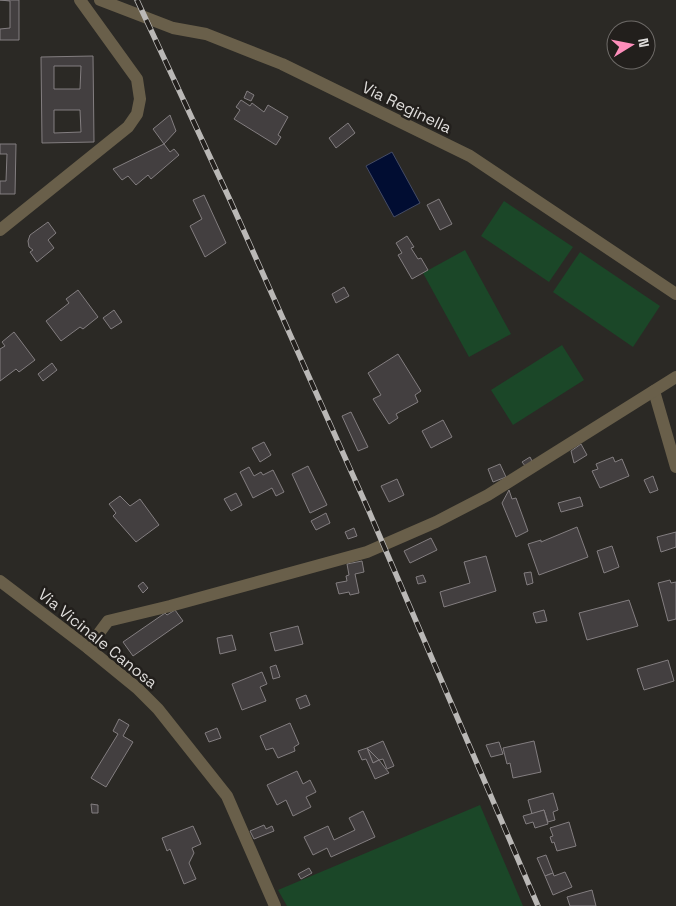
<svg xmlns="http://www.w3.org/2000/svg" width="676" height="906" font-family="'Space Grotesk',sans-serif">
	<rect width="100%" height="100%" fill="#2b2925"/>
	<g fill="#1b4728">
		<path d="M 504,201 L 573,247 L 549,282 L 481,236 Z"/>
		<path d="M 465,250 L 511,334 L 469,357 L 423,273 Z"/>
		<path d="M 580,252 L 660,306 L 633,347 L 553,292 Z"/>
		<path d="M 562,345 L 584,380 L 513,425 L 491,390 Z"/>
		<path d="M 480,805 L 523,906 L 287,906 L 278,890 Z"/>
	</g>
	<path fill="#010d32" stroke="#444b65" d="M 392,152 L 420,203 L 394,217 L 366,166 Z"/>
	<g fill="#433f40" stroke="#837e80" fill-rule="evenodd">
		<path d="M 0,0 L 19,0 L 19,40 L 0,40 L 0,29 L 10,28 L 10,1 Z"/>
		<path d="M 93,56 L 94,142 L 42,143 L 41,57 ZM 54,66 L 81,66 L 80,89 L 54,89 ZM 54,110 L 80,110 L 81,132 L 54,133 Z"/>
		<path d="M 247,91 L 254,95 L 251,101 L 244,98 Z"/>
		<path d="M 241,100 L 250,106 L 252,103 L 264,112 L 268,105 L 288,117 L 278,135 L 281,137 L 276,145 L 234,119 L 240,110 L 236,107 Z"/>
		<path d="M 170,115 L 176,131 L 164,144 L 153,129 Z"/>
		<path d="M 348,123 L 355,133 L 336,148 L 329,138 Z"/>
		<path d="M 0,144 L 16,144 L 15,194 L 0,194 L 0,181 L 6,181 L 7,154 L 0,154 Z"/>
		<path d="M 164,144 L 170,152 L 174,149 L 179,155 L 151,179 L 148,175 L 136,185 L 128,176 L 122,180 L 113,169 Z"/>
		<path d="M 204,195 L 226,243 L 205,257 L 190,226 L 202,219 L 193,200 Z"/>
		<path d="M 439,199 L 452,224 L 440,230 L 427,205 Z"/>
		<path d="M 48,222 L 56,233 L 48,240 L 54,248 L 37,262 L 30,252 L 33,250 L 29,247 L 28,241 L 30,235 Z"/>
		<path d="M 407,236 L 414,247 L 411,248 L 418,259 L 421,258 L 428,270 L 412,279 L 398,255 L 402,253 L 396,243 Z"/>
		<path d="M 344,287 L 349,296 L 336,303 L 332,294 Z"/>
		<path d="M 78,290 L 98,317 L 83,329 L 80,327 L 61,341 L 46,321 L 69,303 L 66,299 Z"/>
		<path d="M 114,310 L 122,322 L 111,329 L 103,318 Z"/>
		<path d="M 14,332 L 35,360 L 19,372 L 16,369 L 0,381 L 0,349 L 5,346 L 2,342 Z"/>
		<path d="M 398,354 L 421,391 L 415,395 L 418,402 L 396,414 L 398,418 L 389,424 L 373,399 L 381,395 L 368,373 Z"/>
		<path d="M 52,363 L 57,370 L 43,381 L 38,374 Z"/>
		<path d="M 351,412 L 368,447 L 358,451 L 342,416 Z"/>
		<path d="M 443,420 L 452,437 L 431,448 L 422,431 Z"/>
		<path d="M 264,442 L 271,455 L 260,462 L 252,448 Z"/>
		<path d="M 581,444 L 587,455 L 574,463 L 571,451 Z"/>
		<path d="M 530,457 L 533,463 L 526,467 L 522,462 Z"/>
		<path d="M 613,457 L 615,462 L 622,459 L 629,476 L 600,488 L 592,471 L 598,469 L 596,464 Z"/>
		<path d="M 500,464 L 506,477 L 493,482 L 488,469 Z"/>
		<path d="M 308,466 L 327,505 L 310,513 L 292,474 Z"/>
		<path d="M 249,467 L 254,476 L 261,472 L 263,475 L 273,470 L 284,492 L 276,496 L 272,488 L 253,498 L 240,472 Z"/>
		<path d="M 653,476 L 658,490 L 650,493 L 644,480 Z"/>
		<path d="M 397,479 L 404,495 L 389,502 L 381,486 Z"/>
		<path d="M 509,490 L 512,499 L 516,498 L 528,531 L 516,537 L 502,503 Z"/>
		<path d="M 236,493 L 242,505 L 231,511 L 224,499 Z"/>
		<path d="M 120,496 L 130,506 L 140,499 L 159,525 L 136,542 L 113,516 L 116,513 L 109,504 Z"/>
		<path d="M 580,497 L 583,506 L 561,512 L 558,503 Z"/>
		<path d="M 326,513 L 330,523 L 316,530 L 311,521 Z"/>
		<path d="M 577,527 L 588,557 L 539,575 L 528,544 L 541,540 L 541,542 Z"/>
		<path d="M 354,528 L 357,536 L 348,539 L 345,532 Z"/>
		<path d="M 676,532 L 676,547 L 661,552 L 657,537 Z"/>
		<path d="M 431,538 L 437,550 L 410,563 L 404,551 Z"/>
		<path d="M 612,546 L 619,567 L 604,573 L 597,551 Z"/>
		<path d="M 486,556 L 496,591 L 444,607 L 440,592 L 470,583 L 464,562 Z"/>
		<path d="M 362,561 L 364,572 L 355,574 L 359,593 L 350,595 L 349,592 L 339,594 L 336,583 L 347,581 L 346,576 L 349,575 L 347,564 Z"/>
		<path d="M 531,572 L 533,583 L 527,585 L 524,573 Z"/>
		<path d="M 423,575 L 426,582 L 418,584 L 416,577 Z"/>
		<path d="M 670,580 L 671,583 L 676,582 L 676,619 L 668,621 L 658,583 Z"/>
		<path d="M 143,582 L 148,588 L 143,593 L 138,586 Z"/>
		<path d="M 629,600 L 638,626 L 587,640 L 579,613 Z"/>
		<path d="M 175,610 L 183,621 L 133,656 L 123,642 L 165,613 L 167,615 Z"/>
		<path d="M 544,610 L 547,621 L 536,623 L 533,613 Z"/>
		<path d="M 298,626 L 303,644 L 275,651 L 270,633 Z"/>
		<path d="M 232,635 L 236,650 L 220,654 L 217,638 Z"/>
		<path d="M 668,660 L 674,681 L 644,690 L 637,669 Z"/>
		<path d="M 276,665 L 280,677 L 273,679 L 270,667 Z"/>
		<path d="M 262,672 L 267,684 L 260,687 L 266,701 L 242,710 L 232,684 Z"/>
		<path d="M 306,695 L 310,705 L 300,709 L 296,699 Z"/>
		<path d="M 119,719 L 129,725 L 123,736 L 133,742 L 106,787 L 91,778 L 118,734 L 113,731 Z"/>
		<path d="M 290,723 L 299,744 L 294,747 L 295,751 L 278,758 L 273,748 L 266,750 L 260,736 Z"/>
		<path d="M 217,728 L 221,738 L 209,742 L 205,733 Z"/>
		<path d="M 383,741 L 394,766 L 387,769 L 383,759 L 379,760 L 367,748 Z"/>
		<path d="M 534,741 L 541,772 L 513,778 L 510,763 L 507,764 L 503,748 Z"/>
		<path d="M 499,742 L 503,754 L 491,757 L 486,745 Z"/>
		<path d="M 367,748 L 379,760 L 373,763 Z"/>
		<path d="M 367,748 L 373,763 L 379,760 L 389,773 L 375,779 L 366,759 L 362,760 L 358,751 Z"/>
		<path d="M 297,771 L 303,784 L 310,780 L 316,792 L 306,797 L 311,807 L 293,816 L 286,800 L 277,805 L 267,785 Z"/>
		<path d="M 553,793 L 558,810 L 553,812 L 555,820 L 548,822 L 544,810 L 532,814 L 528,800 Z"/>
		<path d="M 91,804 L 98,805 L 98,813 L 92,813 Z"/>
		<path d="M 544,810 L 548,824 L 535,828 L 533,822 L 526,824 L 523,816 Z"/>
		<path d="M 363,811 L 375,837 L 331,857 L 327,848 L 313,855 L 304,837 L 328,826 L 334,840 L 355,830 L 349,818 Z"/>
		<path d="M 569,822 L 576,846 L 557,851 L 554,842 L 552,843 L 550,837 L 553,836 L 550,828 Z"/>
		<path d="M 264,825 L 266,829 L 272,826 L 274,831 L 254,839 L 250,831 Z"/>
		<path d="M 193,826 L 201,844 L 192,848 L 194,853 L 189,863 L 196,879 L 184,884 L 170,849 L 167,851 L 162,838 Z"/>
		<path d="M 546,855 L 553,873 L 545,876 L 537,858 Z"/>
		<path d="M 309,868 L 312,873 L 301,879 L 298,874 Z"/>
		<path d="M 565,872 L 572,887 L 553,895 L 545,876 L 553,873 L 554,876 Z"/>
		<path d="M 592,890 L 596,906 L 570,906 L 567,897 Z"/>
	</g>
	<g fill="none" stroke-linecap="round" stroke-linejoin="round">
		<g stroke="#695f4a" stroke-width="12">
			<path d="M 100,0 L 173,28 L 206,34 L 282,64 L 470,156 L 676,294"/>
			<path d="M 0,230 L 128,127 L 137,114 L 140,99 L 137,79 L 80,0"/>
			<path d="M 654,391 L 676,467"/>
			<path d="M 0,581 L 88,648 L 137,688 L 158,709 L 227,796 L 275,906"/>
			<path d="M 88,648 L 108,621 L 170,606 L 367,552 L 436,522 L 488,495 L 676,377"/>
		</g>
		<defs>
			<path id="rail" d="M 137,0 L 230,200 L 368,509 L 538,906"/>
		</defs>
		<use href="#rail" stroke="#bab8b6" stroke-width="5.5"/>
		<use href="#rail" stroke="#221f1c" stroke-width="4" stroke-dasharray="11" stroke-linecap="butt"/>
	</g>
	<g text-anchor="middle" stroke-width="5" stroke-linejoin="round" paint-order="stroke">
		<g font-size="16" fill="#dfdddb" stroke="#221f1c">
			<text transform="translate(407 107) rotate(26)" y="6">Via Reginella</text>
			<text transform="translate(98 638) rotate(39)" y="6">Via Vicinale Canosa</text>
		</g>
	</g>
	<g transform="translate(631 45) rotate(80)"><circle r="24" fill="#221f1c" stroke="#6e6b68"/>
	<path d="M0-4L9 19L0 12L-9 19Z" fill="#fe8ebb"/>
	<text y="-8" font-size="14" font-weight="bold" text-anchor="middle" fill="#dfdddb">N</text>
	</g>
</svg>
